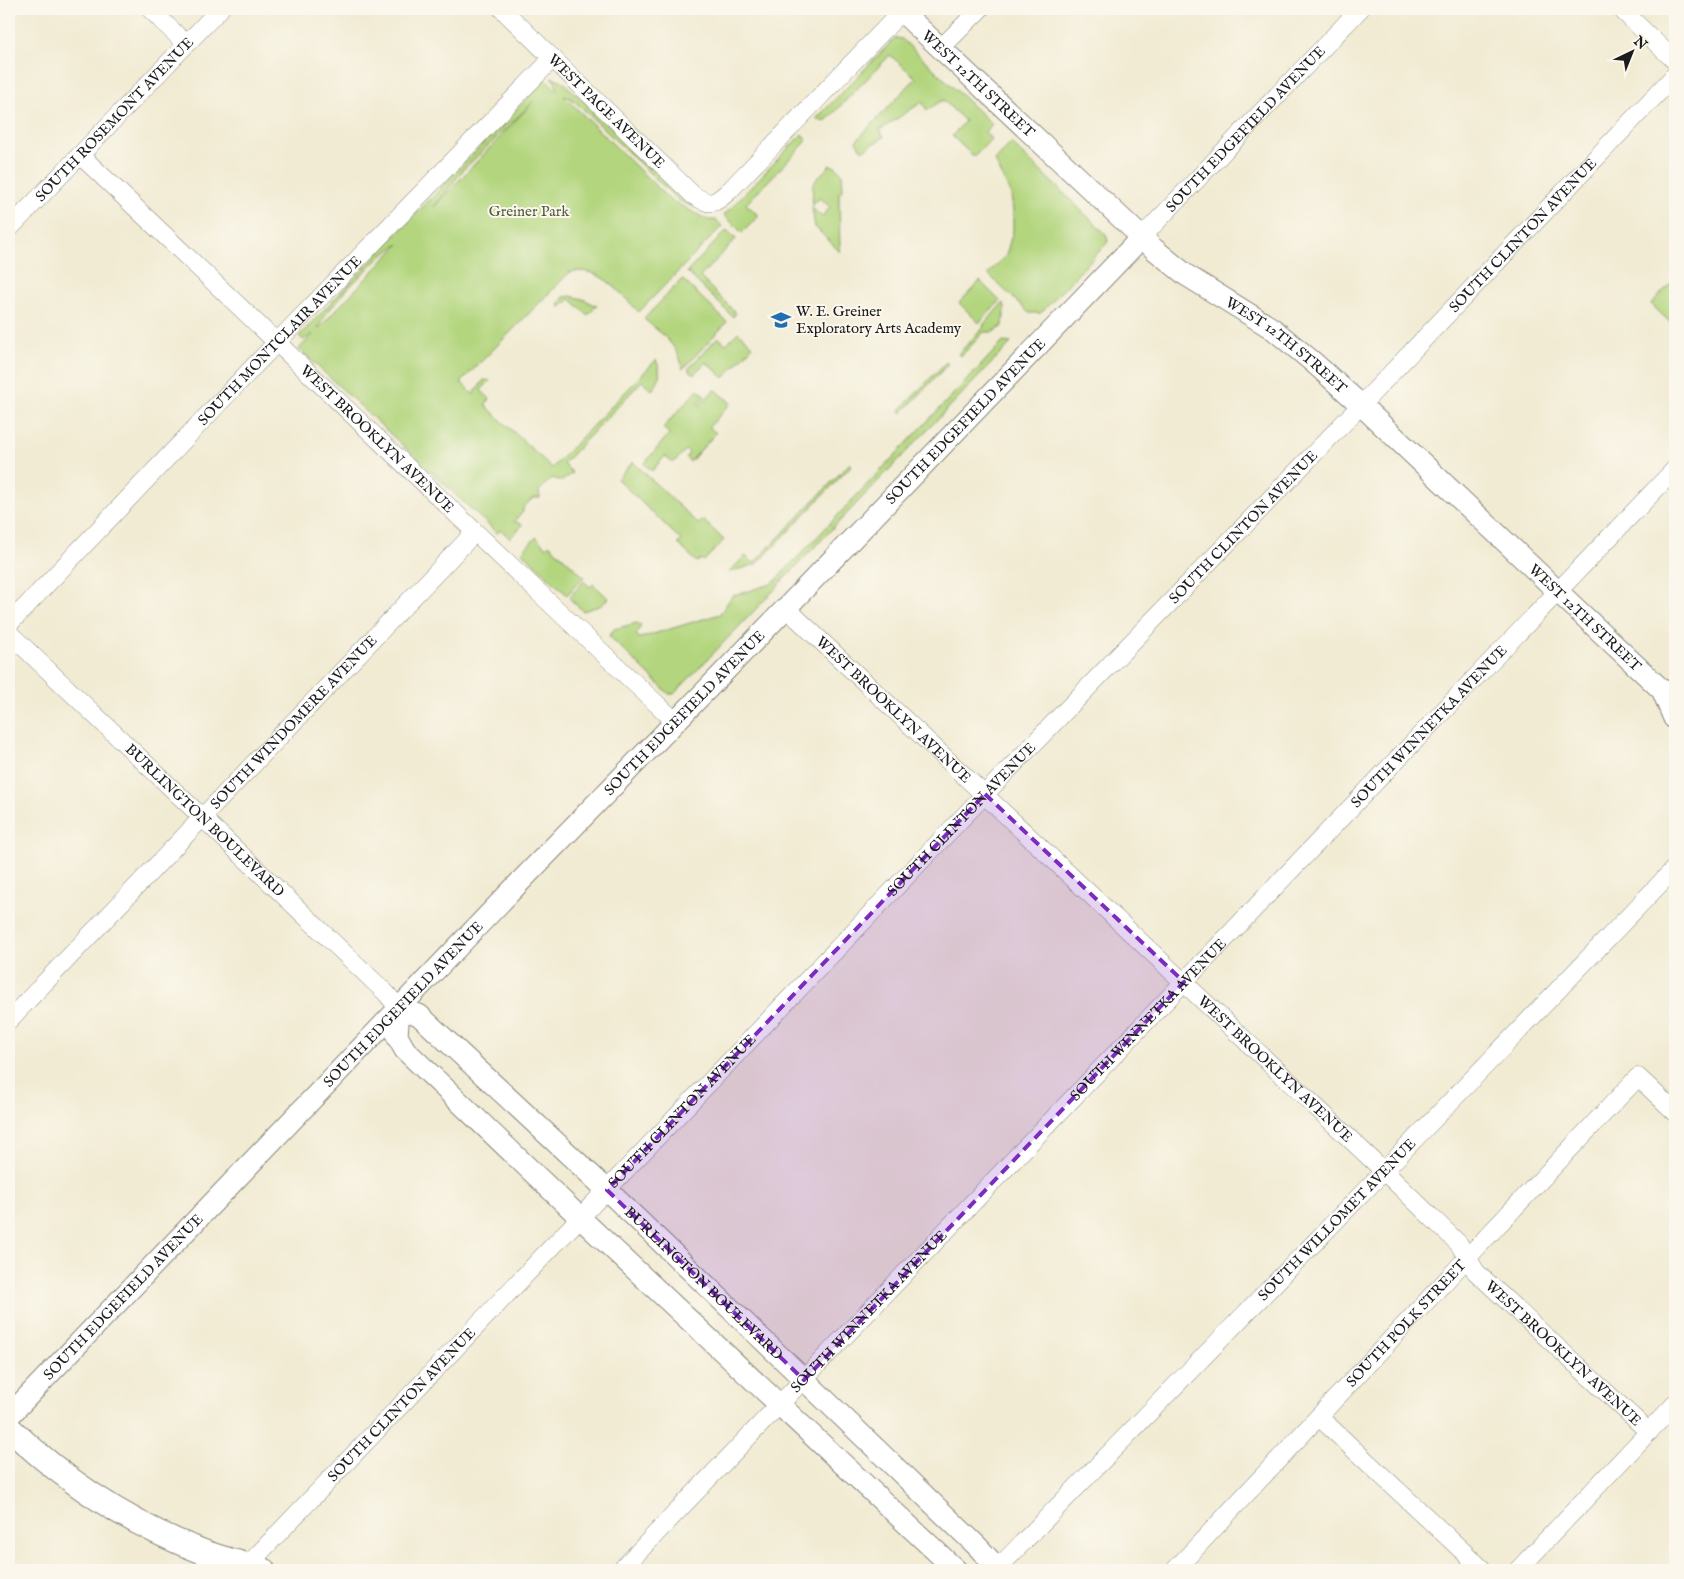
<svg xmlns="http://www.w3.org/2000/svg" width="1684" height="1579" font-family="'IM FELL English',serif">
	<rect width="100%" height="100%" fill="#fbf7ec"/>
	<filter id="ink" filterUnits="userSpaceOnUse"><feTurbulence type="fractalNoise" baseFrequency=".02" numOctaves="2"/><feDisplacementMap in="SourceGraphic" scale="10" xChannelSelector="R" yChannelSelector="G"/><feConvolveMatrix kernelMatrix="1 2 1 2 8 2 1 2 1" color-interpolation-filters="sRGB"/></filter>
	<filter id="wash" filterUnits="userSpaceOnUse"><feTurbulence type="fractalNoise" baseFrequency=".0096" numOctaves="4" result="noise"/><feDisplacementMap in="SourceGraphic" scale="20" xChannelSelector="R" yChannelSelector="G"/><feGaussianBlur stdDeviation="1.12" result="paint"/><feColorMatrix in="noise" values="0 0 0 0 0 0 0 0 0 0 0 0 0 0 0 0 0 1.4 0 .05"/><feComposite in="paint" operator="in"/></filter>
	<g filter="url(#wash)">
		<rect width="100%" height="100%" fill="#f1ebd3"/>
		<g fill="#b2d57d" stroke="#67784c" fill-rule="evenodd">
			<path d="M 895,38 L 902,39 L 992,124 L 985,132 L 991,139 L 974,157 L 952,136 L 965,121 L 943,100 L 927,110 L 922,102 L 880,130 L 884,137 L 862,151 L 856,141 L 916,78 L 890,55 L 826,121 L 818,120 L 817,118 Z"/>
			<path d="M 551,77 L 561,80 L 696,208 L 679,201 L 580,106 L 570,98 L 564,96 L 670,200 L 708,220 L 716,220 L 722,226 L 639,312 C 618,292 602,266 570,272 L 461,382 L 474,395 L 475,391 L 484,380 L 490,381 L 481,390 L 490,399 L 485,405 L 552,468 L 656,360 C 662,372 660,380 652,390 L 642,381 L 563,464 L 573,473 L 562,481 L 552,478 L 539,491 L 540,498 L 533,498 L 523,508 L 523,512 L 514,521 L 523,525 L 510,538 L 501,530 L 497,533 L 299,349 L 313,334 L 303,340 L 299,336 L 543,81 L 546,79 L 558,91 L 555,82 ZM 534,101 L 434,207 L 463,170 ZM 399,244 L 318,329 C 323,310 382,252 399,244 Z"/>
			<path d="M 802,134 L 806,139 L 806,142 L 746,204 L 759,216 L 742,233 L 724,215 Z"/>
			<path d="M 1011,143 L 1106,234 L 1108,242 L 1041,313 L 1029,313 L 988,274 L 1006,255 L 1013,231 L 1013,211 L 1011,195 L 995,161 Z"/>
			<path d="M 830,165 L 836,167 L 842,173 L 843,190 L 839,193 L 840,252 L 815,227 L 812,208 L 822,217 L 830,207 L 820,198 L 812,206 L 813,183 Z"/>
			<path d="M 727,230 L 736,239 L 700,277 L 736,313 L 733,317 L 687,272 Z"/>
			<path d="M 682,279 L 727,322 L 683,369 C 678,345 662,334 644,319 Z"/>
			<path d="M 1675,279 L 1675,327 L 1651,304 Z"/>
			<path d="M 980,281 L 1000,301 L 979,323 L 959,303 Z"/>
			<path d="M 571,296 L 583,299 L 597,306 L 588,315 L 570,299 L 560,308 L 560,303 L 564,297 Z"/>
			<path d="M 1003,303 L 1005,306 L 1003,326 L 993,332 L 984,332 L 961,356 L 958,354 L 984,327 L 983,325 Z"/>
			<path d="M 738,332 L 753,346 L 724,378 L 706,362 L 694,374 L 688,369 L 718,337 L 726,344 Z"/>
			<path d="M 1003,342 L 1011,343 L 781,582 L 777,579 Z"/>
			<path d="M 946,362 L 948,364 L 902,413 L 900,410 Z"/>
			<path d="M 698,389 L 705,396 L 698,404 L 700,405 L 715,389 L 731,403 L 709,427 L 716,433 L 690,462 L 686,457 L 689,453 L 686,450 L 673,463 L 665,456 L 652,471 L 644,464 L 669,434 L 663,428 Z"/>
			<path d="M 633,462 L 698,524 L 703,520 L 724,540 L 704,561 L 701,559 L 697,562 L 678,544 L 681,540 L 617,479 Z"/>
			<path d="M 850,463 L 852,465 L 757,564 L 729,572 L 745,556 L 754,563 Z"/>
			<path d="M 536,537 L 546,547 L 549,544 L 584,577 L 567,595 L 522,552 Z"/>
			<path d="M 775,580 L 780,584 L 674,694 L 669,694 L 609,636 L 614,629 L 637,623 L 641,626 L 636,635 L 640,638 L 720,614 L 732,596 L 771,584 Z"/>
			<path d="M 584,581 L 590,587 L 593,584 L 608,598 L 602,605 L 583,611 L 569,598 Z"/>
		</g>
	</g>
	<g filter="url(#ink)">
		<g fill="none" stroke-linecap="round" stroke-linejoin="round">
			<defs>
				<g id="minor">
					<path d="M 150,9 L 186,44"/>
					<path id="s1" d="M 502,9 L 693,195 C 711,206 713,205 729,191 L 902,11"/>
					<path d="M 1621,9 L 1675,61"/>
					<path d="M 941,48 L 980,9"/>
					<path id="s2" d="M 80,155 C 279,343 475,534 675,721"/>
					<path id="s3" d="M 9,229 L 220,9"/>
					<path id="s4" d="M 1141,238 L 1360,9"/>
					<path id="s5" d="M 786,608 L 1384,1171 L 1459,1244 L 1476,1272 L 1649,1432"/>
					<path id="s6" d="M 9,624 L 278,341 L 553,58"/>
					<path id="s7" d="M 9,633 L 387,994 L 399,1009"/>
					<path id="s8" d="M 9,1020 L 475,532"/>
					<path d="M 1319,1417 L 1483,1570"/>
					<path id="s9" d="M 248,1565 L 985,794 L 1361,405 L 1675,75"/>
					<path id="s10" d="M 998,1568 L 1384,1171 L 1675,868"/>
					<path id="s11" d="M 621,1570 L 1675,469"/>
					<path id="s12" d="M 1175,1570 L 1467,1258 L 1638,1077 L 1675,1112"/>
					<path d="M 1518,1570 L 1675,1404"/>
				</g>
				<g id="tertiary">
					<path id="s13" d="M 899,9 L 1154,249 L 1186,275 L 1273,329 L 1313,362 L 1361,405 L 1665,693"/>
					<path id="s14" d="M 399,1009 L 419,1015 L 607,1190 L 978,1547 L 999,1570"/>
					<path d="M 399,1009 L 397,1036 L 405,1050 L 594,1231 L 956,1570"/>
					<path id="s15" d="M 9,1416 L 515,887 L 786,608 L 1141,238"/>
				</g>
				<g id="secondary">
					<path d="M 1665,693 L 1675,717"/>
					<path d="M 9,1428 C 64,1480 129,1524 201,1551 C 221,1559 242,1563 263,1570"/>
				</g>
			</defs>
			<use href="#minor" stroke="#868478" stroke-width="19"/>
			<use href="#tertiary" stroke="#868478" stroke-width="23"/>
			<use href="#secondary" stroke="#868478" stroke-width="26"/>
			<use href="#minor" stroke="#fff" stroke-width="18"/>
			<use href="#tertiary" stroke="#fff" stroke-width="21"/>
			<use href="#secondary" stroke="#fff" stroke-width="24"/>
		</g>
	</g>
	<path fill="#7b2cbf" fill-opacity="0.2" stroke="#7b2cbf" stroke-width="4" stroke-dasharray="10 6" stroke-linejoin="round" d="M 985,794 L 1184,982 L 804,1380 L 607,1190 Z"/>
	<defs>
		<symbol id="school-bare" viewBox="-9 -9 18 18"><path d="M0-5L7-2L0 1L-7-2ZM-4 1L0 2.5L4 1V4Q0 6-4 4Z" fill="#1f6fb2" stroke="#fbf7ec" stroke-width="2.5" paint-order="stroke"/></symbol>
	</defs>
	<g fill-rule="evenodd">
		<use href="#school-bare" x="767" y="306" width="28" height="28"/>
	</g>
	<g text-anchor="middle" stroke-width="4" stroke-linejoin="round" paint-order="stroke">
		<g font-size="15" fill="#1c1c1c" stroke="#fbf7ec">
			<text dy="5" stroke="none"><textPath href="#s13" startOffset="109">WEST 12TH STREET</textPath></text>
			<text dy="5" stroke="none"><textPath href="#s1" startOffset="146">WEST PAGE AVENUE</textPath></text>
			<text dy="5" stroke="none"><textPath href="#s3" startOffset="152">SOUTH ROSEMONT AVENUE</textPath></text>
			<text dy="5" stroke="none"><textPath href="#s4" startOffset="151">SOUTH EDGEFIELD AVENUE</textPath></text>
			<text dy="5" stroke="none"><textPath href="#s9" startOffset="1842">SOUTH CLINTON AVENUE</textPath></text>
			<text dy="5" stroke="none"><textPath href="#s6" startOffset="392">SOUTH MONTCLAIR AVENUE</textPath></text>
			<text dy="5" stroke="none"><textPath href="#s13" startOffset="514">WEST 12TH STREET</textPath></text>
			<text dy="5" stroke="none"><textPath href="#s15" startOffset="1380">SOUTH EDGEFIELD AVENUE</textPath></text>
			<text dy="5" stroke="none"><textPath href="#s2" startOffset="411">WEST BROOKLYN AVENUE</textPath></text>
			<text dy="5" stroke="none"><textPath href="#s9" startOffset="1438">SOUTH CLINTON AVENUE</textPath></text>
			<text dy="5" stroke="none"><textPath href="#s13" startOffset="919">WEST 12TH STREET</textPath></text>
			<text dy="5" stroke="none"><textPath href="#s5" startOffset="148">WEST BROOKLYN AVENUE</textPath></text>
			<text dy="5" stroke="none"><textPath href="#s15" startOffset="975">SOUTH EDGEFIELD AVENUE</textPath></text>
			<text dy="5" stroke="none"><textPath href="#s8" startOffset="412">SOUTH WINDOMERE AVENUE</textPath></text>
			<text dy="5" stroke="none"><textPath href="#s11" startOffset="1168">SOUTH WINNETKA AVENUE</textPath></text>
			<text dy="5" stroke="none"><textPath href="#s9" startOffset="1032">SOUTH CLINTON AVENUE</textPath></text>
			<text dy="5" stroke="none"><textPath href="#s7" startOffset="271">BURLINGTON BOULEVARD</textPath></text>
			<text dy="5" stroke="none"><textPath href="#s15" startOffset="570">SOUTH EDGEFIELD AVENUE</textPath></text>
			<text dy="5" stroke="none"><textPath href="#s11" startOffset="762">SOUTH WINNETKA AVENUE</textPath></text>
			<text dy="5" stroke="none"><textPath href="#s5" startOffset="672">WEST BROOKLYN AVENUE</textPath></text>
			<text dy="5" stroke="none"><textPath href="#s9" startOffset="628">SOUTH CLINTON AVENUE</textPath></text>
			<text dy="5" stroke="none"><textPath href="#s10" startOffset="486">SOUTH WILLOMET AVENUE</textPath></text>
			<text dy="5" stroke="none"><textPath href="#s14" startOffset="412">BURLINGTON BOULEVARD</textPath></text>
			<text dy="5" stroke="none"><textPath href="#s15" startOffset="165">SOUTH EDGEFIELD AVENUE</textPath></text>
			<text dy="5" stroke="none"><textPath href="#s11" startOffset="358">SOUTH WINNETKA AVENUE</textPath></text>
			<text dy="5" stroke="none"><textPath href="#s12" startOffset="338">SOUTH POLK STREET</textPath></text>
			<text dy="5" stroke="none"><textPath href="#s5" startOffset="1078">WEST BROOKLYN AVENUE</textPath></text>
			<text dy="5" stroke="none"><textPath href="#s9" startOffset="222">SOUTH CLINTON AVENUE</textPath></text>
		</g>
		<g font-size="15" fill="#505d3e" stroke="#fbf7ec">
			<text x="529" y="216">Greiner Park</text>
		</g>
		<g font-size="15" fill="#1c1c1c" stroke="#fbf7ec" text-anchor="start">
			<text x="796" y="316">W. E. Greiner<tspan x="796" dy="17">Exploratory Arts Academy</tspan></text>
		</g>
	</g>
	<rect width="1684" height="1579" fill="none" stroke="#fbf7ec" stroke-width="30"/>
	<g transform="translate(1632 52) rotate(43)" stroke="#fbf7ec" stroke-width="4" paint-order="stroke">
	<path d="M0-4L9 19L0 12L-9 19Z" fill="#1c1c1c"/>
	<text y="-8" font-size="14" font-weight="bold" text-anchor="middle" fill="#1c1c1c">N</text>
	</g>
</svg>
